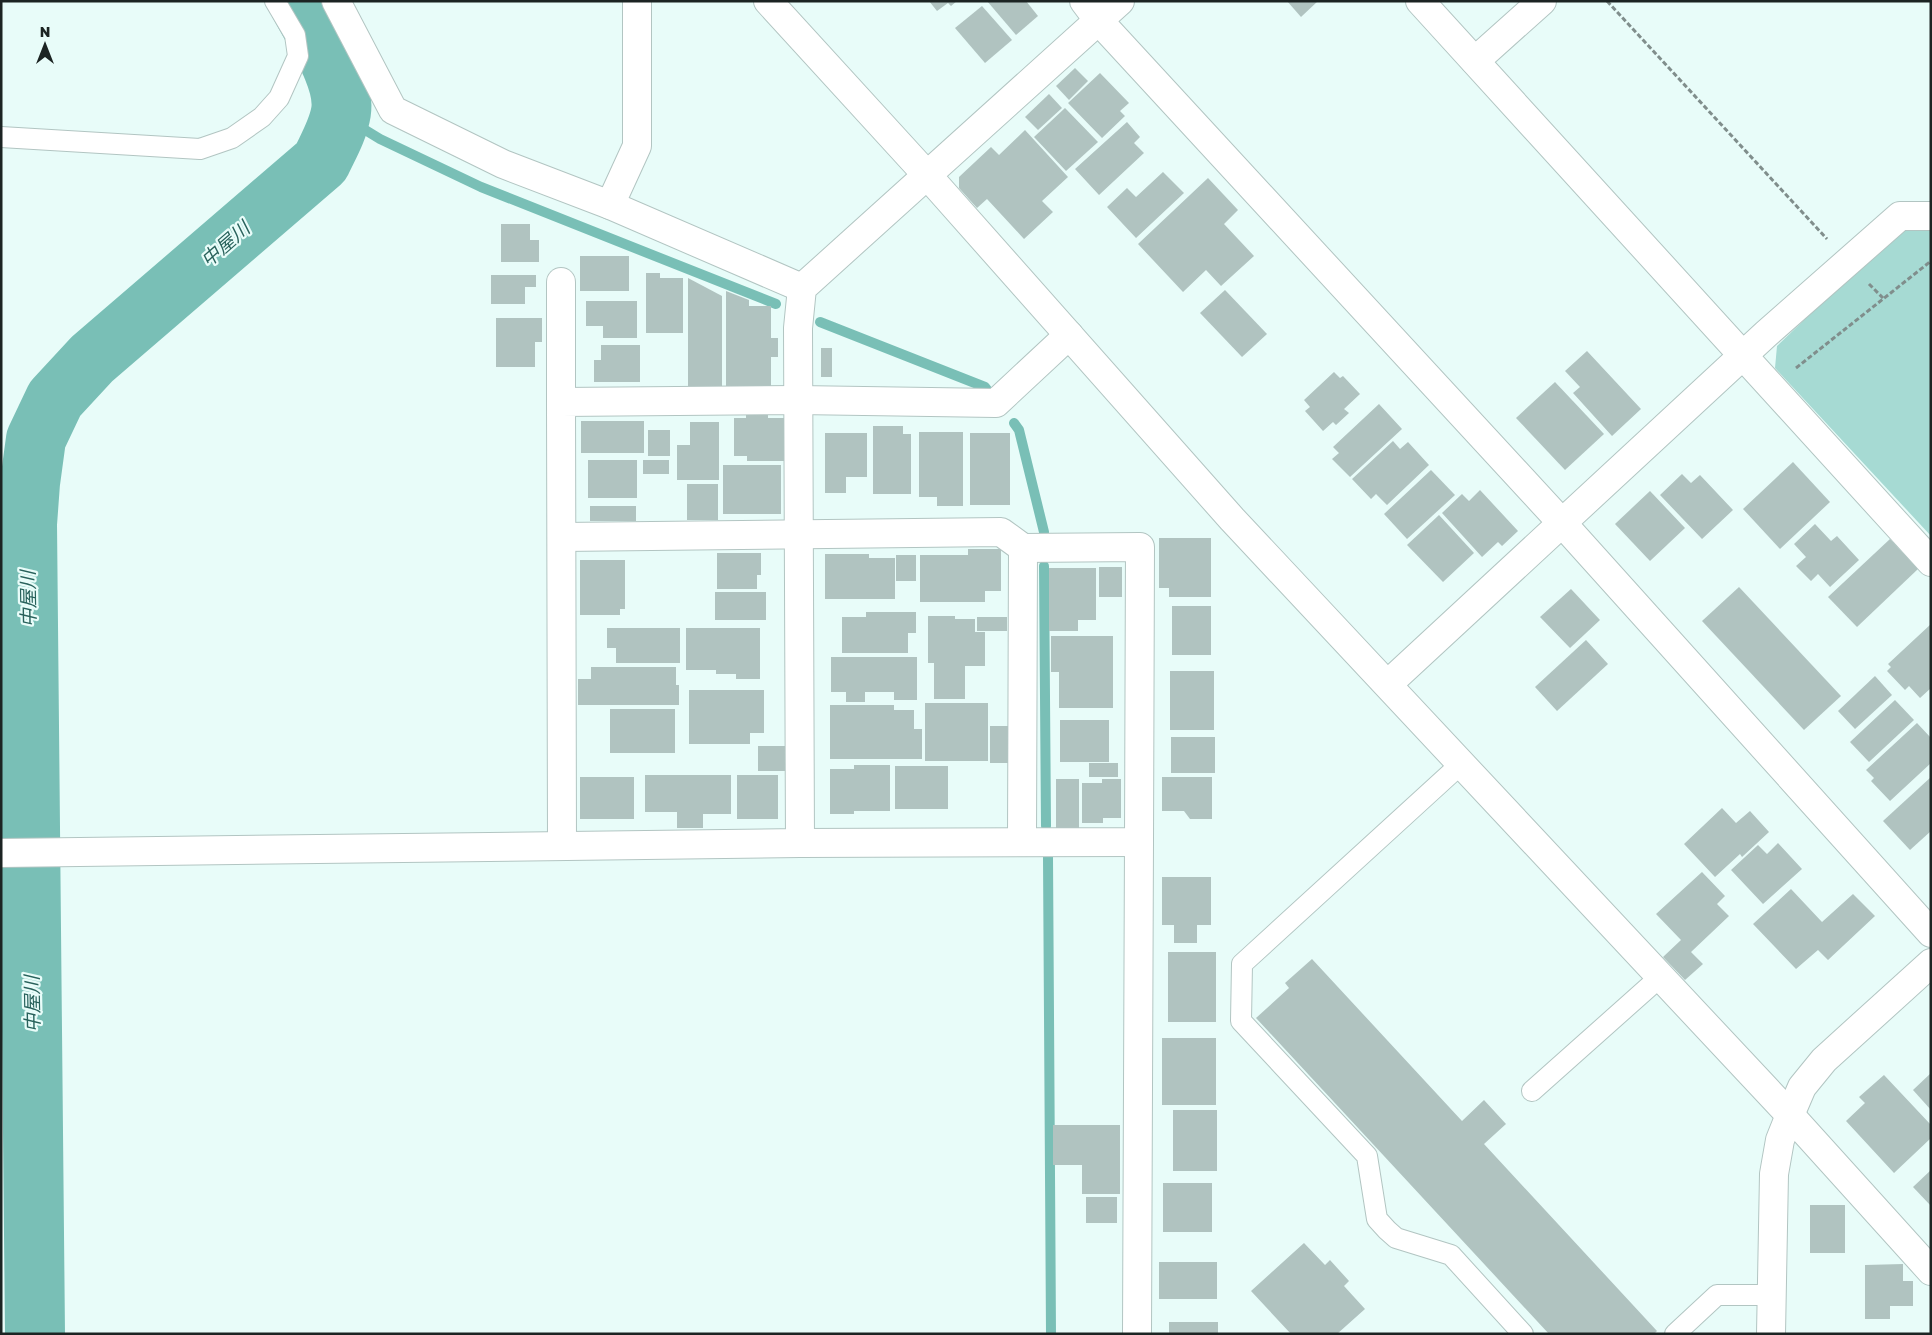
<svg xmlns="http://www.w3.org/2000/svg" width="1932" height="1335" font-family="'Golos Text','Noto Sans JP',sans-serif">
	<rect width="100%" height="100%" fill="#e8fcf9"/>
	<path fill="#a6dad3" d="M 1917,225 L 1931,225 L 1931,536 L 1775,368 L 1777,346 L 1894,234 Z"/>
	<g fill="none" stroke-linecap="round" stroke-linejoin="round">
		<g stroke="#79bfb6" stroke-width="10">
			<path d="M 341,110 L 348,116"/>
			<path d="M 362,128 L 380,139 L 481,187 L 776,304"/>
			<path d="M 820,322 L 985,387 L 988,391"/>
			<path d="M 1014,423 L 1019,430 L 1044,532"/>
			<path d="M 1044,566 L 1046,826"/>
			<path d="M 1048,857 L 1051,1334"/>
		</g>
		<path stroke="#79bfb6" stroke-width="60" d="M 35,1334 L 27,524 L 30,483 L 36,439 L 55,399 L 92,359 L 321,162 C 329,145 338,130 341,112 C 346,78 313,31 298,1"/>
	</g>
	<g fill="#b0c3c0">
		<path d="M 929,1 L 957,1 L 951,6 L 948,3 L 937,11 Z"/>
		<path d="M 987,1 L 1026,1 L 1038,16 L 1016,35 Z"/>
		<path d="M 1287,1 L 1318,1 L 1301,17 Z"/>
		<path d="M 982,6 L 1012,40 L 985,63 L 955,28 Z"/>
		<path d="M 1075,68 L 1088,81 L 1069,100 L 1056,86 Z"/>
		<path d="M 1100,73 L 1129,103 L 1120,111 L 1125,116 L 1102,138 L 1068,103 Z"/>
		<path d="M 1049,94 L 1062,108 L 1038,130 L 1025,117 Z"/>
		<path d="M 1065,108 L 1098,142 L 1066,171 L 1034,137 Z"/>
		<path d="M 1127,122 L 1140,137 L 1134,143 L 1144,153 L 1099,195 L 1075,169 Z"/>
		<path d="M 1025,130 L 1068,177 L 1042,201 L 1053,212 L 1024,239 L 987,199 L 977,208 L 959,188 L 959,177 L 991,147 L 999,155 Z"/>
		<path d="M 1163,172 L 1184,193 L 1136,238 L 1107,207 L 1127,188 L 1136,197 Z"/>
		<path d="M 1208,178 L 1238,210 L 1224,224 L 1254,256 L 1221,286 L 1206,270 L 1183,292 L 1138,244 Z"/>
		<path d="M 501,224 L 530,224 L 530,240 L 539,240 L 539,262 L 501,262 Z"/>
		<rect x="580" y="256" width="49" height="35"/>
		<path d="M 646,273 L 660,273 L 660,278 L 683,278 L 683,333 L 646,333 Z"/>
		<path d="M 491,275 L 536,275 L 536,287 L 525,287 L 525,304 L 491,304 Z"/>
		<path d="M 688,278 L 722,296 L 722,387 L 688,387 Z"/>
		<path d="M 1225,290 L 1267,334 L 1242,357 L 1200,313 Z"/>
		<path d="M 726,291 L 749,300 L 749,306 L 771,306 L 771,338 L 778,338 L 778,357 L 771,357 L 771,387 L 726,387 Z"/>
		<path d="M 586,301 L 637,301 L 637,338 L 603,338 L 603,326 L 586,326 Z"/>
		<path d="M 496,318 L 542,318 L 542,342 L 535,342 L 535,367 L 496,367 Z"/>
		<path d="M 601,345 L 640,345 L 640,382 L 594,382 L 594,360 L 601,360 Z"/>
		<rect x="821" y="348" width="11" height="29"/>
		<path d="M 1587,351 L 1641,409 L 1612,436 L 1573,393 L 1580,387 L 1565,371 Z"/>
		<path d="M 1334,372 L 1340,378 L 1343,376 L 1360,394 L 1344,409 L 1349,413 L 1336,425 L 1333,422 L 1323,431 L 1305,411 L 1310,407 L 1304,400 Z"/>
		<path d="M 1555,382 L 1604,434 L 1565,470 L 1516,418 Z"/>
		<path d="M 1379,404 L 1402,429 L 1350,477 L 1332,459 L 1339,453 L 1333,447 Z"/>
		<path d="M 746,414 L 768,414 L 768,418 L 786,418 L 790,461 L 747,461 L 747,456 L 734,456 L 734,418 L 746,418 Z"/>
		<rect x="581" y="421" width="63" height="32"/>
		<path d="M 690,422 L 719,422 L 719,480 L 677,480 L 677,445 L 690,445 Z"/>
		<path d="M 873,426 L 903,426 L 903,434 L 911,434 L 911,494 L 873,494 Z"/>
		<rect x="648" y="430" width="22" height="26"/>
		<path d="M 919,432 L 963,432 L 963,506 L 937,506 L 937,497 L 919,497 Z"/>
		<path d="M 825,433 L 867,433 L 867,477 L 846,477 L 846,493 L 825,493 Z"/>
		<rect x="970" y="433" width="40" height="72"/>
		<path d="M 1393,441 L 1400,449 L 1408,442 L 1429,465 L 1387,505 L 1376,494 L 1371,499 L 1352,479 Z"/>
		<rect x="588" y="460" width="49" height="38"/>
		<rect x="643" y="460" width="26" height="14"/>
		<path d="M 1793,462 L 1830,502 L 1780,549 L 1743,509 Z"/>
		<rect x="723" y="465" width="58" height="49"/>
		<path d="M 1431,470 L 1455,495 L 1407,539 L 1384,514 Z"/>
		<path d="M 1682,474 L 1691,483 L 1700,475 L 1733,510 L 1702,539 L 1660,495 Z"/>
		<rect x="687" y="484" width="31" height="36"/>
		<path d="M 1480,490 L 1518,531 L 1502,546 L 1498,542 L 1482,557 L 1442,513 L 1462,494 L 1469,501 Z"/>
		<path d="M 1650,491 L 1685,528 L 1650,561 L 1615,524 Z"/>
		<rect x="590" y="506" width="46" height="15"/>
		<path d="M 1439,515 L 1474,553 L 1443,582 L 1407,545 Z"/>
		<path d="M 1815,524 L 1831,541 L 1837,536 L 1859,560 L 1830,587 L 1818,574 L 1811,581 L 1796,566 L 1806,557 L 1794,544 Z"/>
		<path d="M 1159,538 L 1211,538 L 1211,597 L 1169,597 L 1169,588 L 1159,588 Z"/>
		<path d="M 1890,539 L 1918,569 L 1857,627 L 1828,597 Z"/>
		<path d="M 968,549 L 1001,549 L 1001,591 L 985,591 L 985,602 L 920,602 L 920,555 L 968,555 Z"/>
		<path d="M 717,553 L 761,553 L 761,575 L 757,575 L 757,589 L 717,589 Z"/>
		<path d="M 825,554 L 869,554 L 869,558 L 895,558 L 895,599 L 825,599 Z"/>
		<rect x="896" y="555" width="20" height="26"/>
		<path d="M 580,560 L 625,560 L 625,609 L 620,609 L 620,615 L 580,615 Z"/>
		<rect x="1099" y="567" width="23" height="30"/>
		<path d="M 1049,568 L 1096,568 L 1096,620 L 1078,620 L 1078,631 L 1049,631 Z"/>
		<path d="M 1739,587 L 1841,696 L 1804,730 L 1702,621 Z"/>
		<path d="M 1571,589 L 1600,620 L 1570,648 L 1540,617 Z"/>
		<rect x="715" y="592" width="51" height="28"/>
		<rect x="1172" y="606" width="39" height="49"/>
		<path d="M 866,612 L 916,612 L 916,633 L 908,633 L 908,653 L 842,653 L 842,617 L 866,617 Z"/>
		<path d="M 928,616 L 955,616 L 955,619 L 975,619 L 975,632 L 985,632 L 985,666 L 965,666 L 965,699 L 934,699 L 934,663 L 928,663 Z"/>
		<rect x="977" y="617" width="30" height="14"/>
		<path d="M 1931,624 L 1931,688 L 1920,698 L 1909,686 L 1905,690 L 1887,671 L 1891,667 L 1888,664 Z"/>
		<path d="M 607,628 L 680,628 L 680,663 L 616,663 L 616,648 L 607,648 Z"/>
		<path d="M 686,628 L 760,628 L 760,679 L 736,679 L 736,674 L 716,674 L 716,670 L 686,670 Z"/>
		<path d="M 1051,636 L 1113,636 L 1113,708 L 1059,708 L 1059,672 L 1051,672 Z"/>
		<path d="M 1586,640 L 1608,664 L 1557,711 L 1535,687 Z"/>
		<path d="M 831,657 L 917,657 L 917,700 L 894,700 L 894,692 L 865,692 L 865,702 L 846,702 L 846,692 L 831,692 Z"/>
		<path d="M 591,667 L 676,667 L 676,685 L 679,685 L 679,705 L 578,705 L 578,679 L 591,679 Z"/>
		<rect x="1170" y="671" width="44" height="59"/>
		<path d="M 1875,676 L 1892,695 L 1855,729 L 1838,711 Z"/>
		<path d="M 689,690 L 764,690 L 764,733 L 750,733 L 750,744 L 689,744 Z"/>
		<path d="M 1895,700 L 1914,720 L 1869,762 L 1850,742 Z"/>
		<rect x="925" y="703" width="63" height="58"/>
		<path d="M 830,705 L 894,705 L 894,710 L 914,710 L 914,729 L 922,729 L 922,759 L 830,759 Z"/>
		<rect x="610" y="709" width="65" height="44"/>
		<rect x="1060" y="720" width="49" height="42"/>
		<path d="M 1917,723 L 1931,738 L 1931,763 L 1890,801 L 1871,781 L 1874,778 L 1866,770 Z"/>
		<rect x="990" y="726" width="23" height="37"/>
		<rect x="1171" y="737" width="44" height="36"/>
		<rect x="758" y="746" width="35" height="25"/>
		<rect x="1089" y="763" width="29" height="14"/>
		<path d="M 854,765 L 890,765 L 890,811 L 854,811 L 854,814 L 830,814 L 830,769 L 854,769 Z"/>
		<rect x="895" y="766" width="53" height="43"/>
		<path d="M 645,775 L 731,775 L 731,814 L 703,814 L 703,828 L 677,828 L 677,812 L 645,812 Z"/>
		<rect x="737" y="775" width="41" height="44"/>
		<rect x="580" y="777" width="54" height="42"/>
		<path d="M 1162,777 L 1212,777 L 1212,819 L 1190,819 L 1184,811 L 1162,811 Z"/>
		<path d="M 1931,777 L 1931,831 L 1910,850 L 1883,821 Z"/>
		<rect x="1056" y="779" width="23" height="51"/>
		<path d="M 1102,779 L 1121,779 L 1121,818 L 1103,818 L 1103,823 L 1082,823 L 1082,783 L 1102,783 Z"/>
		<path d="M 1722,808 L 1736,823 L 1750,811 L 1769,832 L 1742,857 L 1740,854 L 1715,877 L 1684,844 Z"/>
		<path d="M 1778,843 L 1802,869 L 1763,904 L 1731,870 L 1758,845 L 1767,854 Z"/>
		<path d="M 1702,872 L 1725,896 L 1717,904 L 1729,916 L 1691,952 L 1703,964 L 1685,980 L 1663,957 L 1681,940 L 1656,914 Z"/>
		<path d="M 1162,877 L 1211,877 L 1211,925 L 1197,925 L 1197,943 L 1174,943 L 1174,925 L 1162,925 Z"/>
		<path d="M 1791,889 L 1822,922 L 1853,894 L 1875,916 L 1828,960 L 1818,950 L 1796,969 L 1753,924 Z"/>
		<rect x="1168" y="952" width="48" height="70"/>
		<path d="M 1312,959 L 1462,1121 L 1484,1100 L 1506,1124 L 1484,1144 L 1657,1331 L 1654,1334 L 1549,1334 L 1256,1018 L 1289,988 L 1285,983 Z"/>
		<rect x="1162" y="1038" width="54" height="67"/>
		<path d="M 1931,1073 L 1931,1110 L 1913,1090 Z"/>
		<path d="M 1884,1075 L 1931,1125 L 1931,1138 L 1894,1173 L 1846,1121 L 1865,1103 L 1859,1097 Z"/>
		<rect x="1173" y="1110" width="44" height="61"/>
		<path d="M 1053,1125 L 1120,1125 L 1120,1194 L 1082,1194 L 1082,1165 L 1053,1165 Z"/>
		<path d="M 1931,1170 L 1931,1206 L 1913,1187 Z"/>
		<rect x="1163" y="1183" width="49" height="49"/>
		<rect x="1086" y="1197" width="31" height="26"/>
		<rect x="1810" y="1205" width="35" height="48"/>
		<path d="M 1304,1243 L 1325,1265 L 1330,1260 L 1349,1281 L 1344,1286 L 1365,1309 L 1337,1334 L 1291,1334 L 1251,1291 Z"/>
		<rect x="1159" y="1262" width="58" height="37"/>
		<path d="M 1903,1264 L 1903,1281 L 1913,1281 L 1913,1306 L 1890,1306 L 1890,1319 L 1865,1319 L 1865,1265 Z"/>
		<rect x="1169" y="1322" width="49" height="12"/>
	</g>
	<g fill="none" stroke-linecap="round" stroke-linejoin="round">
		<defs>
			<g id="lane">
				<path d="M 1,137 L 200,149 L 232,138 L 262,117 L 279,98 L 298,56 L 295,35 L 275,1"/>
				<path d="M 1462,763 L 1242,964 L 1241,1021 L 1367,1156 L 1377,1219 L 1387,1230 L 1396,1238 L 1451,1255 L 1523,1334"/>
				<path d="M 1532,1091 L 1660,977"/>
				<path d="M 1675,1334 L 1717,1295 L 1771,1295"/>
			</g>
			<g id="street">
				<path d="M 336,1 L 393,110 L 503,164 L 610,205 L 637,146 L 637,1"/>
				<path d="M 768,1 L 927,175 L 1232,519 L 1790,1115 L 1931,1271"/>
				<path d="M 1420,1 L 1931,562"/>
				<path d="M 1475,61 L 1542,1"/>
				<path d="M 610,205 L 802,288"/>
				<path d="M 561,282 L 561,402"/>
				<path d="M 562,537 L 1001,532 L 1023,548 L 1140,547 L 1139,842 L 800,843"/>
				<path d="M 1388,684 L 1766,334 L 1900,216 L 1931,216"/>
				<path d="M 1022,842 L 1023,548"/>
				<path d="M 562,845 L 561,402 L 798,400 L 996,403 L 1069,335"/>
				<path d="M 1,853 L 800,843 L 798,328 L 802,288 L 1120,1"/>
				<path d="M 1137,1334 L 1139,842"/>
			</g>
			<g id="secondary">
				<path d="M 1084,1 L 1099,21 L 1563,524 L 1931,933"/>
				<path d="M 1771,1334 L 1774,1174 L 1780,1140 L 1790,1115 L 1802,1087 L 1824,1060 L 1931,963"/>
			</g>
		</defs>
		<use href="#lane" stroke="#b2c5c2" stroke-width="22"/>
		<use href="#street" stroke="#b2c5c2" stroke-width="30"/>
		<use href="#secondary" stroke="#b2c5c2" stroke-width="30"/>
		<g stroke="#808e8c" stroke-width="3" stroke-dasharray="5 2.5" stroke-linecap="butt">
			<path d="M 1607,1 L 1827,239"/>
			<path d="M 1869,284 L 1883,298"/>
			<path d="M 1796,368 L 1931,261"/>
		</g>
		<use href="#lane" stroke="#fff" stroke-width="20"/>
		<use href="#street" stroke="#fff" stroke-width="28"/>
		<use href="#secondary" stroke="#fff" stroke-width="28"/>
	</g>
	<g text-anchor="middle" stroke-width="4.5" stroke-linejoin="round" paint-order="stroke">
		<g font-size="19" font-style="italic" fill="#28615b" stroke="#e8fcf9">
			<text transform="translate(225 244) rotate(-41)" y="7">中屋川</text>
			<text transform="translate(28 599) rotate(-91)" y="7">中屋川</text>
			<text transform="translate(32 1004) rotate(-91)" y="7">中屋川</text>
		</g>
	</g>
	<rect width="1932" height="1335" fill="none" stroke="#1c2423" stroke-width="5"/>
	<g transform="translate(45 45)" stroke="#e8fcf9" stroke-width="4" paint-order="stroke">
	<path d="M0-4L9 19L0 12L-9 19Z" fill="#1c2423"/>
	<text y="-8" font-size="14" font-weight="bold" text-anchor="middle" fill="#1c2423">N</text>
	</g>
</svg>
